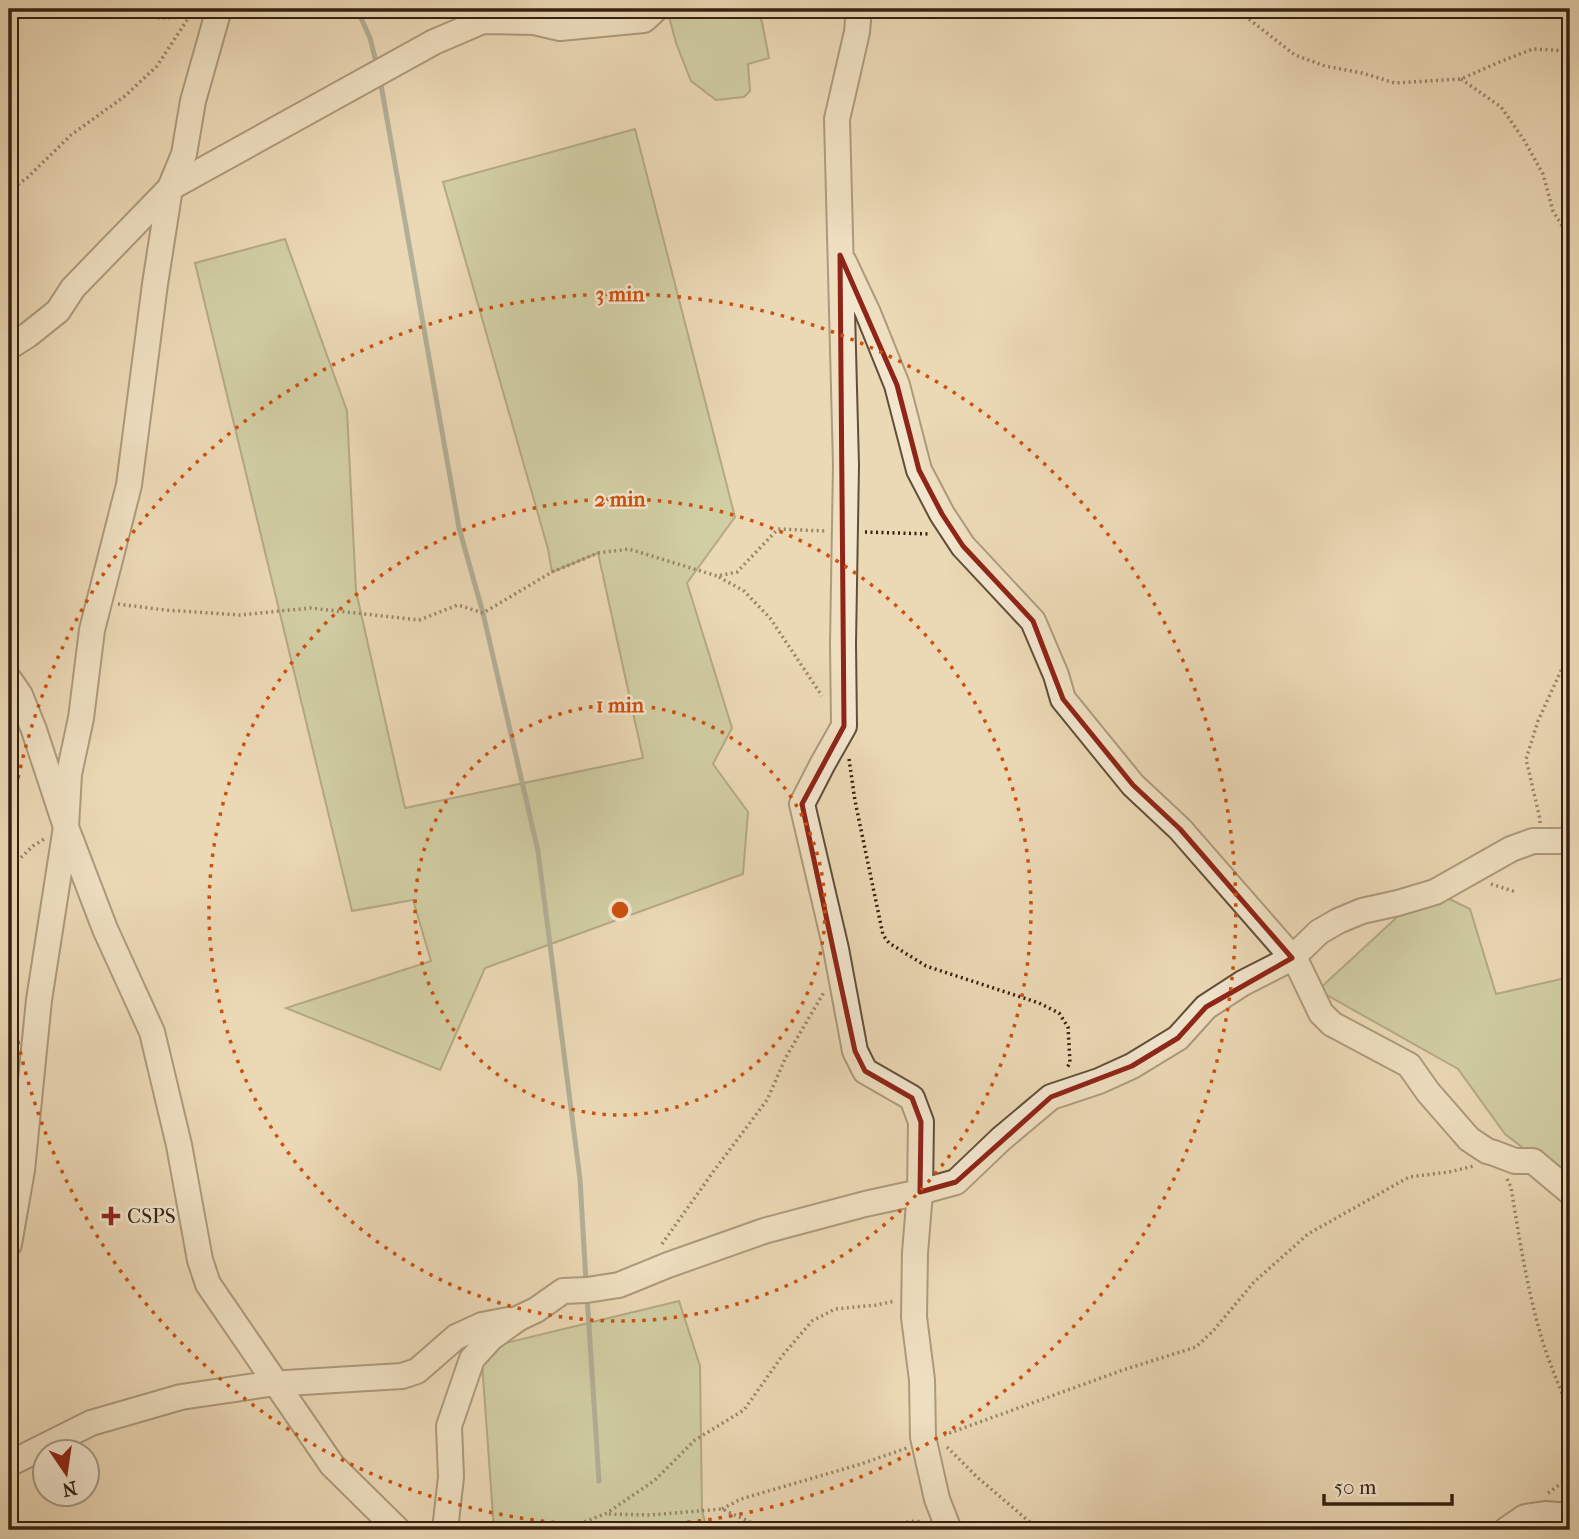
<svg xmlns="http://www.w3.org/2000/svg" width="1579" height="1539" font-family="'IM FELL French Canon',serif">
	<rect width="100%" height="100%" fill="#ebd8b5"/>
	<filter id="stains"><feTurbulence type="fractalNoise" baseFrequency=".00286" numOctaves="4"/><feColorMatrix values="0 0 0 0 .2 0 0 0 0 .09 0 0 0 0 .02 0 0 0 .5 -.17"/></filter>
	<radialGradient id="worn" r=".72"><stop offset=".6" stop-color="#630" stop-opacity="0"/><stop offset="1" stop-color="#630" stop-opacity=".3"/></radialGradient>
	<g fill="#b3c091" stroke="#747050" stroke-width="2">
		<path d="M 667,9 L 756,9 L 762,22 L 769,58 L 748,64 L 750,91 L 744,97 L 716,100 L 691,81 L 676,43 Z"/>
		<path d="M 635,129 L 735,517 L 687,583 L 732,728 L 713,764 L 748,812 L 743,874 L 485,968 L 440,1070 L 286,1008 L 431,961 L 413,900 L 352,911 L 195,263 L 285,239 L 347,411 L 356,591 L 405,808 L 643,758 L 598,553 L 552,572 L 548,549 L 443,182 Z"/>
		<path d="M 1435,892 L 1470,909 L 1496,994 L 1570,977 L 1570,1184 L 1505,1134 L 1458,1069 L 1318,990 L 1419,897 Z"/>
		<path d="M 679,1301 L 700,1366 L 702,1510 L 707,1530 L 494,1530 L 481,1349 Z"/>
	</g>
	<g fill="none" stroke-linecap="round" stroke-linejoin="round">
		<g stroke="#707c71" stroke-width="5">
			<path d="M 357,9 L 370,38 L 377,66"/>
			<path d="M 380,79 L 459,528 L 483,613 L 538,851 L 580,1179 L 586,1282"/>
			<path d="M 587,1295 L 599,1481"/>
		</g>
		<defs>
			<g id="minor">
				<path d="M 859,9 L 857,32 L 837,119 L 846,465 L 843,644 L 844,726 L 822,765 L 802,804 L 836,949 L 855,1051 L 865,1071 L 912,1098 L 921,1122 L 920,1192 L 915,1253 L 914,1317 L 922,1380 L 923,1437 L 937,1499 L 949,1530"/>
				<path d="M 844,262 L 868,313 L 897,385 L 919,470 L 942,514 L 963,546 L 1033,621 L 1056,675 L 1063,699 L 1133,785 L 1180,829 L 1297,963 L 1321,1013 L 1332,1024 L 1409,1065 L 1428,1092 L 1469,1139 L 1487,1151 L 1494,1153 L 1515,1161 L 1533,1161 L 1570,1192"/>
				<path d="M 9,347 L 28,335 L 58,311 L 73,288 L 170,188 L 434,42 L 483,21 L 534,22 L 560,28 L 644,20 L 656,9"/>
				<path d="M 9,679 L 20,695 L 34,730 L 66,827 L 105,929 L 152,1032 L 179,1145 L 200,1260 L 208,1284 L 332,1465 L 398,1530"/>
				<path d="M 9,1244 L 22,1170 L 39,1000 L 66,827 L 69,774 L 81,718 L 92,630 L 129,485 L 155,284 L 170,188 L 184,154 L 193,101 L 219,9"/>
				<path d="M 9,1464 L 91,1423 L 181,1397 L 269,1384 L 402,1376 L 417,1371 L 456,1337 L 482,1325 L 508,1320"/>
				<path d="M 445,1530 L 451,1477 L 449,1426 L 472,1359 L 491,1338 L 519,1318 L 536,1310 L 563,1291 L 587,1290 L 619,1285 L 668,1265 L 764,1231 L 865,1204 L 920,1192 L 956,1182 L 1001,1139 L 1051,1097 L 1099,1081 L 1132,1066 L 1178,1038 L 1206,1007 L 1243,983 L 1292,958 L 1319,932 L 1338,921 L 1362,911 L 1398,903 L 1435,892 L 1511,849 L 1533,841 L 1562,841 L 1570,838"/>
				<path d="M 1506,1530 L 1525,1517 L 1545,1514 L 1570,1516"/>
			</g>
		</defs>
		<use href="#minor" stroke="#624f39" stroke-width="28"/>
		<g stroke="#352110" stroke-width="3.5" stroke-dasharray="2 3.5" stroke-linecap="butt">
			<path d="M 143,9 L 159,18 L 189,17"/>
			<path d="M 1236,9 L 1295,55 L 1325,66 L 1362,73 L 1395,83 L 1461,79 L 1497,63 L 1533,49 L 1570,51"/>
			<path d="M 1461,79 L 1501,107 L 1524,140 L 1543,174 L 1553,211 L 1564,229 L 1570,236"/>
			<path d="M 9,191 L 27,178 L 71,135 L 125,96 L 157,66 L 189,17 L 198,10"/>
			<path d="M 1570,329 L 1566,344 L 1570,366"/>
			<path d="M 865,532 L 931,534"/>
			<path d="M 719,577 L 744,591 L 770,618 L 822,696"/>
			<path d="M 118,604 L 165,610 L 240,615 L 310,608 L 419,620 L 458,605 L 483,613 L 552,572 L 598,553 L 629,549 L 717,576 L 737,572 L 778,529 L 826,531"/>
			<path d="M 849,759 L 855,801 L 883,935 L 889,943 L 926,966 L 1039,1003 L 1059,1013 L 1068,1027 L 1070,1063 L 1066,1069"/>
			<path d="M 1540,823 L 1540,819 L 1526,759 L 1538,721 L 1570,651"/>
			<path d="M 9,869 L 33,846 L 44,839"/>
			<path d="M 1491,884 L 1516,892"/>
			<path d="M 1507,1179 L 1511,1187 C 1519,1237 1527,1288 1541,1336 C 1549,1363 1560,1388 1570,1413"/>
			<path d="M 662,1244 L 713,1172 L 767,1100 L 786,1057 L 824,992"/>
			<path d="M 944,1435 L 1123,1370 L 1196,1347 L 1213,1331 L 1254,1282 L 1308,1234 L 1409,1177 L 1449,1172 L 1474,1166"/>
			<path d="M 947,1447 L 977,1477 L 1039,1530"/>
			<path d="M 1548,1493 L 1570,1477"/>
			<path d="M 722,1509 L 741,1499 L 861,1464 L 907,1448"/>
			<path d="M 609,1514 L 650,1515 L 722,1509 L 750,1522 L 774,1530"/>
			<path d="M 564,1530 L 607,1513 L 655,1480 L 695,1440 L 744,1410 L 782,1356 L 812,1321 L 835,1309 L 876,1305 L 895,1301"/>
			<path d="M 852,1530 L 916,1521 L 926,1523"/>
		</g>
		<use href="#minor" stroke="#f2e6cf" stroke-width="24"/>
	</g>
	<path d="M0 0H1579V1539H0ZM 840,255 L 897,385 L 919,470 L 942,514 L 963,546 L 1033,621 L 1063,699 L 1133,785 L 1180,829 L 1292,958 L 1206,1007 L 1178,1038 L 1132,1066 L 1051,1097 L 956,1182 L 920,1192 L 921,1122 L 912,1098 L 865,1071 L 855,1051 L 802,804 L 844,726 Z" fill="#ebd8b5" fill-opacity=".55" fill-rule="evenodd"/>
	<path fill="none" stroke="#8f2418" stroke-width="5" stroke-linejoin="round" d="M 840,255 L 897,385 L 919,470 L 942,514 L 963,546 L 1033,621 L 1063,699 L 1133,785 L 1180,829 L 1292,958 L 1206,1007 L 1178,1038 L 1132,1066 L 1051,1097 L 956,1182 L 920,1192 L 921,1122 L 912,1098 L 865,1071 L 855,1051 L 802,804 L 844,726 Z"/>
	<g fill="none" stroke="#cd510d" stroke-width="3.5" stroke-dasharray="3.5 7">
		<circle cx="620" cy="910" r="205"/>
		<circle cx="620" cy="910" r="411"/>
		<path d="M9 830A616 616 0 1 1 9 990"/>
	</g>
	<path fill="#8f2418" stroke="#f2e6cf" stroke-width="2.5" d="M107.5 1205.5h7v7h7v7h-7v7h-7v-7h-7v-7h7z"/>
	<g text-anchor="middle" stroke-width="5" stroke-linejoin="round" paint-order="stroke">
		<g font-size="21" fill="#352110" stroke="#f2e6cf" text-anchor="start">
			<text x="127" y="1223">CSPS</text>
		</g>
	</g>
	<circle cx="620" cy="910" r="10" fill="#cd510d" stroke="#f2e6cf" stroke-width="3.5"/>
	<g font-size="21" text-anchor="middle" font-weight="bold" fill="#cd510d" stroke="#f2e6cf" stroke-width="5" stroke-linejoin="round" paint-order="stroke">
		<text x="620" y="301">3 min</text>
		<text x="620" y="506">2 min</text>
		<text x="620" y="712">1 min</text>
	</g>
	<rect width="1579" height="1539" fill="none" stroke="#ebd8b5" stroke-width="35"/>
	<rect x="10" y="10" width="1558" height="1518" fill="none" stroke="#352110" stroke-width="3.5"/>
	<rect x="18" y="18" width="1544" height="1504" fill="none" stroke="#352110" stroke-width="2"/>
	<g transform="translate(66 1473) rotate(167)"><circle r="33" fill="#f2e6cf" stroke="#a69783" stroke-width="2"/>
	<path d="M0-5L12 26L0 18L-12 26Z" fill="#8f2418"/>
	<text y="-10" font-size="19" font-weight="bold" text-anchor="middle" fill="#352110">N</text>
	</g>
	<path d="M1324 1494v10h128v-10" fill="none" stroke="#352110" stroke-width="3.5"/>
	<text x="1334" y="1494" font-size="21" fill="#352110" stroke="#f2e6cf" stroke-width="5" paint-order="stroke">50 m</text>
	<rect width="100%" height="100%" filter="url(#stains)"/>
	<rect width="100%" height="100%" fill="url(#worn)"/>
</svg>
